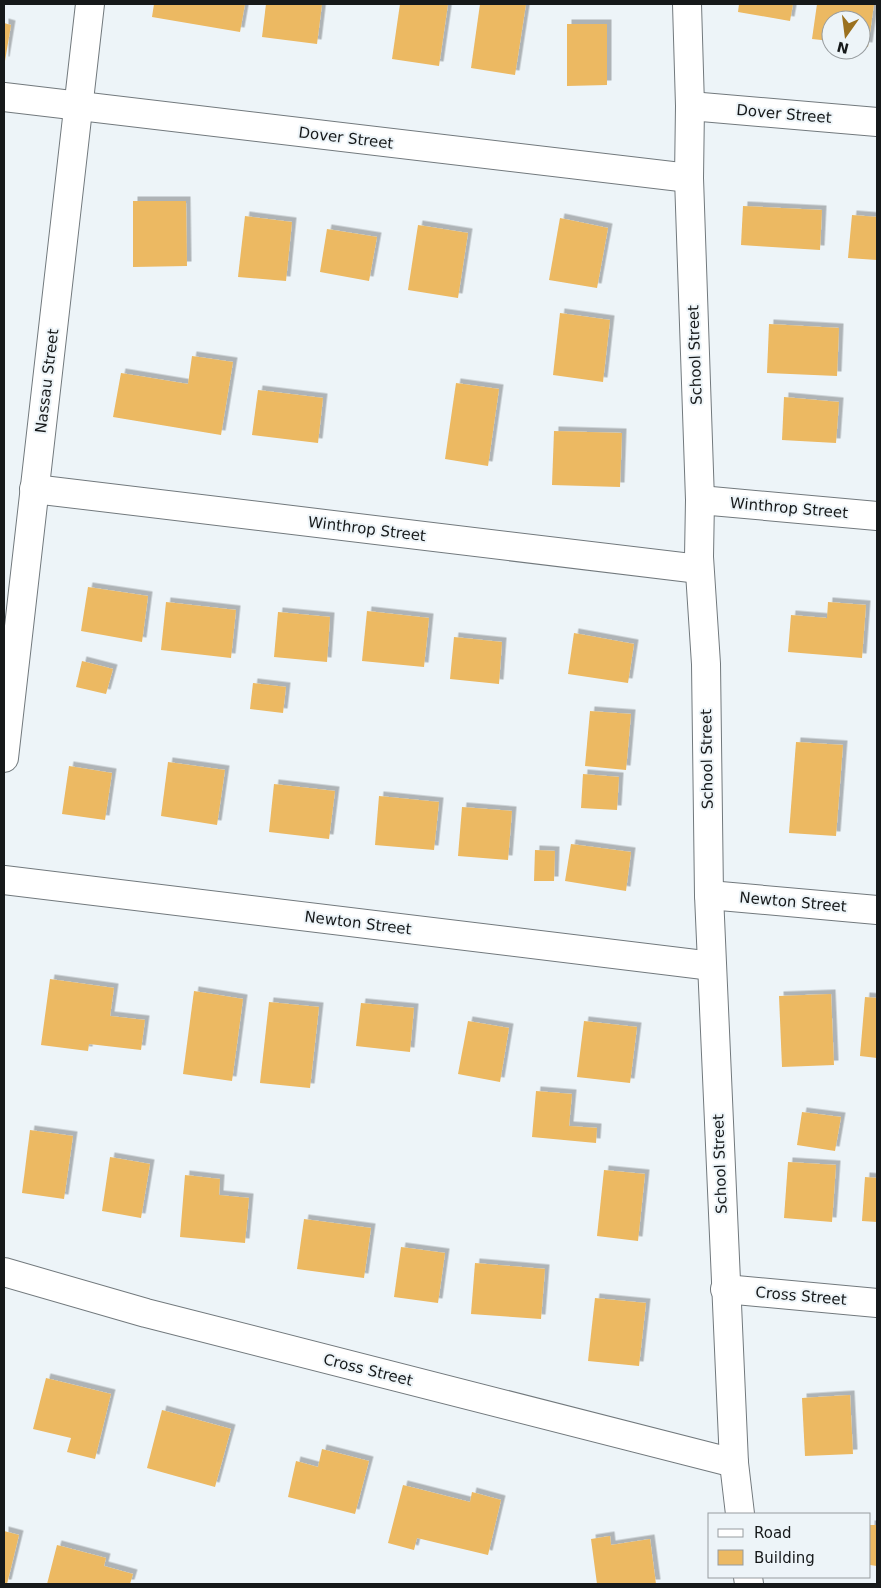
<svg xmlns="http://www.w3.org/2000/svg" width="881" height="1588" font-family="'DejaVu Sans',sans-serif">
	<defs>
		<filter id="shadow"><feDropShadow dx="4.5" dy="-4.5" stdDeviation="0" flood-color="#0004"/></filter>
	</defs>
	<rect width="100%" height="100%" fill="#edf4f8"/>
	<g fill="#ecb962" filter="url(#shadow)">
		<path d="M 154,4 L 245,4 L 240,32 L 152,17 Z"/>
		<path d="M 266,4 L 322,4 L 317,44 L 262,37 Z"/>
		<path d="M 400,4 L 448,4 L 439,66 L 392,59 Z"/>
		<path d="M 480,4 L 526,4 L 515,75 L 471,68 Z"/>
		<path d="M 739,4 L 793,4 L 790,21 L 738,12 Z"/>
		<path d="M 817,4 L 874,4 L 868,47 L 861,46 L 861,20 L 831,20 L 831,41 L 812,39 Z"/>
		<path d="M 4,23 L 11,25 L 5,61 L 4,61 Z"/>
		<path d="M 567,24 L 607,24 L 607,85 L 567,86 Z"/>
		<path d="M 133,201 L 186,201 L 187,266 L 133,267 Z"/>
		<path d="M 743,206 L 822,210 L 820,250 L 741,245 Z"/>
		<path d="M 852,215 L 877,217 L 877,260 L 848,258 Z"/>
		<path d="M 245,216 L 292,222 L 286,281 L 238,277 Z"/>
		<path d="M 560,218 L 608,228 L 597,288 L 549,280 Z"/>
		<path d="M 418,225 L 468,233 L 458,298 L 408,290 Z"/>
		<path d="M 327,229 L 377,237 L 369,281 L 320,272 Z"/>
		<path d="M 560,313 L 610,320 L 603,382 L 553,375 Z"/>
		<path d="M 769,324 L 839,328 L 837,376 L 767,373 Z"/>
		<path d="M 192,356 L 233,362 L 221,435 L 113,417 L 121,373 L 188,384 Z"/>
		<path d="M 456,383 L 499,389 L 488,466 L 445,459 Z"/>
		<path d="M 258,390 L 323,398 L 318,443 L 252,435 Z"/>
		<path d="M 784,397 L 839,402 L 836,443 L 782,440 Z"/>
		<path d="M 554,431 L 622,433 L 620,487 L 552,485 Z"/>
		<path d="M 88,587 L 148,596 L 142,642 L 81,631 Z"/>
		<path d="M 166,602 L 236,610 L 231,658 L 161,650 Z"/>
		<path d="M 828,602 L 866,605 L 862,658 L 788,652 L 791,615 L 827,618 Z"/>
		<path d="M 367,611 L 429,618 L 424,667 L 362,661 Z"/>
		<path d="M 278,612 L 330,617 L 327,662 L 274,657 Z"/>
		<path d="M 574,633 L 634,644 L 628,683 L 568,674 Z"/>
		<path d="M 454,637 L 502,642 L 499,684 L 450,679 Z"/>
		<path d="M 82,661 L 113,669 L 106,694 L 76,687 Z"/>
		<path d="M 253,683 L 286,687 L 283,713 L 250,709 Z"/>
		<path d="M 590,711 L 631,714 L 626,770 L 585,766 Z"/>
		<path d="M 796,742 L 843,745 L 836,836 L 789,833 Z"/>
		<path d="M 168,762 L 225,770 L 217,825 L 161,816 Z"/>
		<path d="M 69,766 L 112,773 L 105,820 L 62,814 Z"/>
		<path d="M 583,774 L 619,777 L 617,810 L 581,808 Z"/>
		<path d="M 274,784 L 335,791 L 329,839 L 269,832 Z"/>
		<path d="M 379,796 L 439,802 L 434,850 L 375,845 Z"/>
		<path d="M 462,807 L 512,811 L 508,860 L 458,856 Z"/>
		<path d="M 571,844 L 631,852 L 626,891 L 565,881 Z"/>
		<path d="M 535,850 L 555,851 L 554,881 L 534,881 Z"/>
		<path d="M 50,979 L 114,988 L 110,1016 L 145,1020 L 141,1050 L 89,1044 L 88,1051 L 41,1045 Z"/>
		<path d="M 194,991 L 243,999 L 232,1081 L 183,1074 Z"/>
		<path d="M 831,994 L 834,1065 L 782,1067 L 779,996 Z"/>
		<path d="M 865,997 L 877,998 L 877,1058 L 860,1056 Z"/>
		<path d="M 269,1002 L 319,1007 L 310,1088 L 260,1083 Z"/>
		<path d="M 361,1003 L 414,1008 L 410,1052 L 356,1046 Z"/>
		<path d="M 468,1021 L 509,1028 L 500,1082 L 458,1074 Z"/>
		<path d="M 584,1021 L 637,1027 L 630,1083 L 577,1077 Z"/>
		<path d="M 536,1091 L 572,1094 L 569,1126 L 597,1128 L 596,1143 L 532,1137 Z"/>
		<path d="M 802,1112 L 841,1117 L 835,1151 L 797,1145 Z"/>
		<path d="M 30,1130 L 73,1136 L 64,1199 L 22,1193 Z"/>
		<path d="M 110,1157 L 150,1164 L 141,1218 L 102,1211 Z"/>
		<path d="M 788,1162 L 836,1165 L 832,1222 L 784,1218 Z"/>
		<path d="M 604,1170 L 645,1174 L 638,1241 L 597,1236 Z"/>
		<path d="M 185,1175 L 220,1179 L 219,1195 L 249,1198 L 245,1243 L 180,1237 Z"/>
		<path d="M 865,1177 L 877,1178 L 877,1222 L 862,1221 Z"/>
		<path d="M 304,1219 L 371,1228 L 364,1278 L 297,1269 Z"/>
		<path d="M 401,1247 L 445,1253 L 438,1303 L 394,1297 Z"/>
		<path d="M 475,1263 L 545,1269 L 541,1319 L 471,1314 Z"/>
		<path d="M 595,1298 L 646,1303 L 639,1366 L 588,1361 Z"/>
		<path d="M 46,1378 L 111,1394 L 95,1459 L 67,1452 L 71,1438 L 33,1429 Z"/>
		<path d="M 850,1395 L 853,1454 L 805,1456 L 802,1398 Z"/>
		<path d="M 162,1410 L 231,1429 L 215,1487 L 147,1468 Z"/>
		<path d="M 322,1449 L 369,1461 L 355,1514 L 288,1497 L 296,1461 L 318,1467 Z"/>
		<path d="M 403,1485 L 470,1502 L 472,1492 L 501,1500 L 488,1555 L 417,1538 L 414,1550 L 388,1543 Z"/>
		<path d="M 870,1525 L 877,1525 L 877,1566 L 870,1565 Z"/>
		<path d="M 4,1531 L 19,1535 L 7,1584 L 4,1584 Z"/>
		<path d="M 610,1536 L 611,1545 L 650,1539 L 656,1584 L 597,1584 L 591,1539 Z"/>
		<path d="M 57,1545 L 106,1558 L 104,1566 L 133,1574 L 130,1584 L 47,1584 Z"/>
	</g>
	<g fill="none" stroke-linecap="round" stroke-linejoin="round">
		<defs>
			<g id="minor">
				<path d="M 687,4 L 690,106 L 689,178 L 700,500 L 699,557 L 706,664 L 709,895 L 734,1463 L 740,1514"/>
				<path d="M 4,97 L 689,178"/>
				<path d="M 690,106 L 877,122"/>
				<path d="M 34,489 L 699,569"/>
				<path d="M 700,500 L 877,516"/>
				<path d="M 4,758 L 90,4"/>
				<path d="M 4,880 L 712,966"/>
				<path d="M 709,895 L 877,910"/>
				<path d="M 4,1272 L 146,1313 L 734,1463"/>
				<path d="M 725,1289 L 877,1303"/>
				<path d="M 748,1577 L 749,1584"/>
			</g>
		</defs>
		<use href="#minor" stroke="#72797d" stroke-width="30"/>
		<use href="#minor" stroke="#fff" stroke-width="28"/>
	</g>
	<g text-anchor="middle" stroke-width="4" stroke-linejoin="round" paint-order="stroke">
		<g font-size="15" fill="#16191a" stroke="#edf4f8">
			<text transform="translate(784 114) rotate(5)" y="5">Dover Street</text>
			<text transform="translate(346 138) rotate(7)" y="5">Dover Street</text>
			<text transform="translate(695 355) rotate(-92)" y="5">School Street</text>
			<text transform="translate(47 381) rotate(-83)" y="5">Nassau Street</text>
			<text transform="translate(789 508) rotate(5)" y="5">Winthrop Street</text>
			<text transform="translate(367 529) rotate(7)" y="5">Winthrop Street</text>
			<text transform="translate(707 759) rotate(-91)" y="5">School Street</text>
			<text transform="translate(793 902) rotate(5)" y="5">Newton Street</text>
			<text transform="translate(358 923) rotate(7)" y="5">Newton Street</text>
			<text transform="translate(720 1164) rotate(-92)" y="5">School Street</text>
			<text transform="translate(801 1296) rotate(5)" y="5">Cross Street</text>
			<text transform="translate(368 1370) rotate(14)" y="5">Cross Street</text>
		</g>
	</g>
	<rect width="881" height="1588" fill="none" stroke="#16191a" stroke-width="10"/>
	<rect x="708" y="1513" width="162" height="65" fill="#edf4f8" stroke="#979c9f"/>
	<rect x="718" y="1529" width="25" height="8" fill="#ffffff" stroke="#979c9f"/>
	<text x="754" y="1538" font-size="15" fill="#16191a">Road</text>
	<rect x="718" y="1550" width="25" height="15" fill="#ecb962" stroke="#979c9f"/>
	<text x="754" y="1563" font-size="15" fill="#16191a">Building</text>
	<g transform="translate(846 35) rotate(194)"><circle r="24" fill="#edf4f8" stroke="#979c9f"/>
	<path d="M0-4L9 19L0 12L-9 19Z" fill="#9b711f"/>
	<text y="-8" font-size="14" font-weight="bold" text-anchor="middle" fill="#16191a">N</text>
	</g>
</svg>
